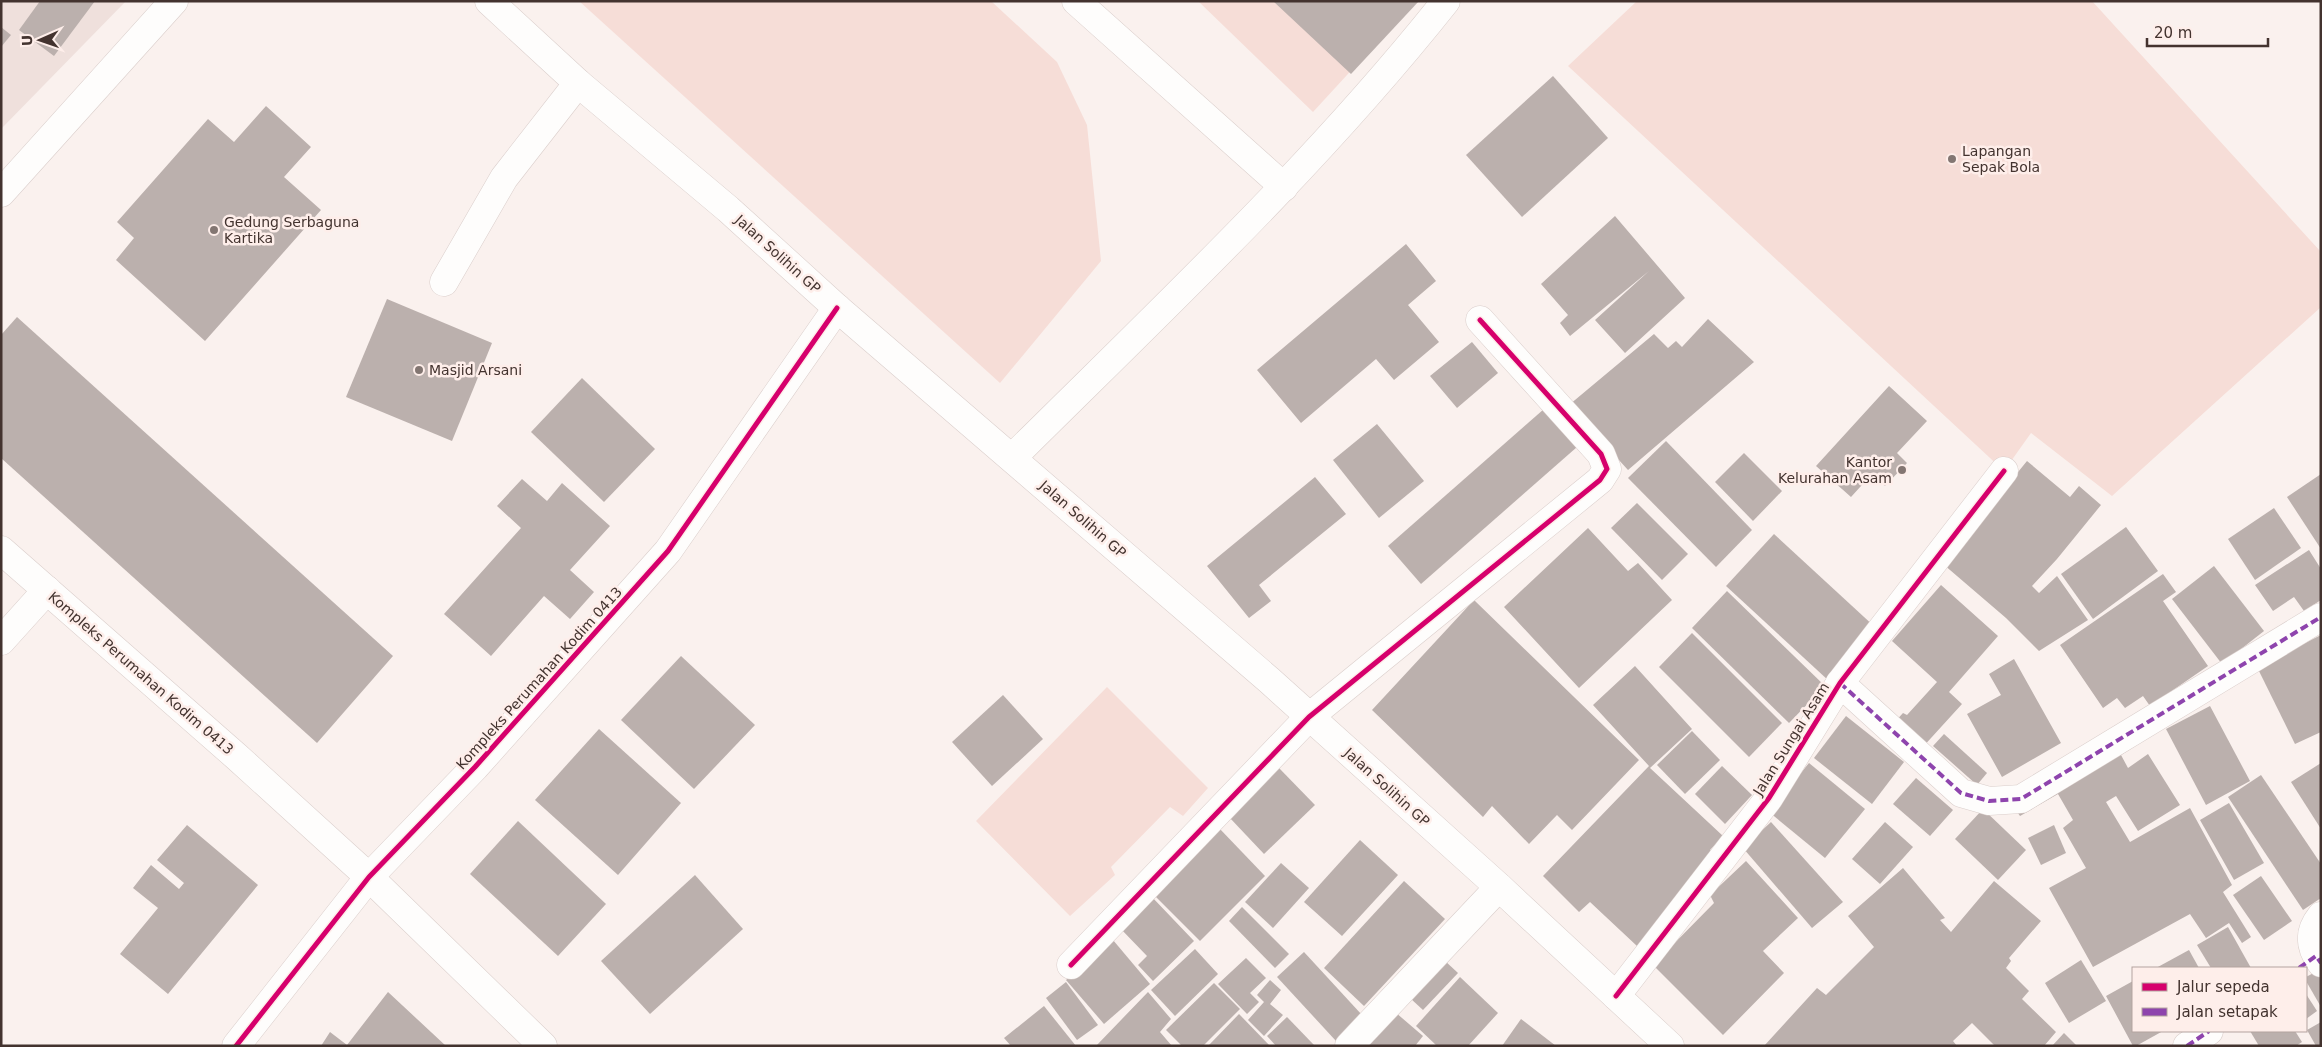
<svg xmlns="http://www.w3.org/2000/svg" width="2322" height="1047" font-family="'DejaVu Sans',sans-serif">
	<rect width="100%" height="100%" fill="#faf1ee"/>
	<path fill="#efe0dc" d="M 1,1 L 126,1 L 1,129 Z"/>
	<g fill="#f6ddd7">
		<path d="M 579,1 L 991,1 L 1057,62 L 1087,125 L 1101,261 L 1000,383 Z"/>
		<path d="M 1198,1 L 1415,1 L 1313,112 Z"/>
		<path d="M 1637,1 L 2092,1 L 2321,252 L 2321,307 L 2112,496 L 2031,433 L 2004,471 L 1568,66 Z"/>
		<path d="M 1107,687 L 1208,788 L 1183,816 L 1170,807 L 1111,867 L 1115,875 L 1070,916 L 976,821 Z"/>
	</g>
	<g fill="#bbb0ad">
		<path d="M 40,1 L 95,1 L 54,56 L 19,30 Z"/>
		<path d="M 1273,1 L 1419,1 L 1351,74 Z"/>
		<path d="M 1,27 L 11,35 L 1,47 Z"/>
		<path d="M 1553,76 L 1608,138 L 1522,217 L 1466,155 Z"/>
		<path d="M 266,106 L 311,147 L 284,177 L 321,210 L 205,341 L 116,260 L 134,238 L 117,222 L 208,119 L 234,142 Z"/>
		<path d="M 1615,216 L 1685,298 L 1625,353 L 1595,320 L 1649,271 L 1570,336 L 1560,323 L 1568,315 L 1541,284 Z"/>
		<path d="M 1406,244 L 1436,281 L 1408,305 L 1439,342 L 1394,380 L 1376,359 L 1301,423 L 1257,370 Z"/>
		<path d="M 387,299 L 492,343 L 452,441 L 346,397 Z"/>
		<path d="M 17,317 L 393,656 L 317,743 L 1,458 L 1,335 Z"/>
		<path d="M 1708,319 L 1754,362 L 1628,470 L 1569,405 L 1654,334 L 1668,348 L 1676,341 L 1682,347 Z"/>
		<path d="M 1472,342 L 1498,373 L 1457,408 L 1430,376 Z"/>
		<path d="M 582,378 L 655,449 L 604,502 L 531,432 Z"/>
		<path d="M 1889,386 L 1927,421 L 1897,453 L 1907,463 L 1885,486 L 1871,475 L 1851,497 L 1816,466 Z"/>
		<path d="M 1552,402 L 1585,440 L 1421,584 L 1388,546 Z"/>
		<path d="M 1377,424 L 1424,481 L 1379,518 L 1333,460 Z"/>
		<path d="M 1666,441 L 1752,530 L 1716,567 L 1628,478 Z"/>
		<path d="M 1744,453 L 1782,491 L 1753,521 L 1715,482 Z"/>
		<path d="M 2027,461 L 2070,497 L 2079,486 L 2101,505 L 2057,559 L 2032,586 L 2039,593 L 2057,576 L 2088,620 L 2039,651 L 2006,618 L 1943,564 Z"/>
		<path d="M 2321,474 L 2321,549 L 2287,497 Z"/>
		<path d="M 1315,477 L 1346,514 L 1259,585 L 1271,601 L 1249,618 L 1207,566 Z"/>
		<path d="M 522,479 L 547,501 L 562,483 L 610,526 L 570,570 L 594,592 L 570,619 L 544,596 L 491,656 L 444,614 L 521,528 L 497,506 Z"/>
		<path d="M 1637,503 L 1688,554 L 1662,580 L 1611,528 Z"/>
		<path d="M 2274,508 L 2301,548 L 2255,580 L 2228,539 Z"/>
		<path d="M 2126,527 L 2158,571 L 2093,619 L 2061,574 Z"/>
		<path d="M 1588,528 L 1628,571 L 1638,563 L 1672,600 L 1579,688 L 1504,607 Z"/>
		<path d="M 1774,534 L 1876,628 L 1829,681 L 1726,586 Z"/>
		<path d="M 2309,550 L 2321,569 L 2321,600 L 2304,611 L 2294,597 L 2273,611 L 2255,585 Z"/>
		<path d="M 2214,566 L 2264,631 L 2222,664 L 2172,599 Z"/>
		<path d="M 2163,574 L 2176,592 L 2163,601 L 2208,666 L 2150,706 L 2143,696 L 2125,708 L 2117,698 L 2103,708 L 2060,645 Z"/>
		<path d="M 1941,585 L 1998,636 L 1949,692 L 1962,704 L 1921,749 L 1893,724 L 1903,713 L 1907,715 L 1937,682 L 1892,641 Z"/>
		<path d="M 1727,591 L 1825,686 L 1789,723 L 1692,628 Z"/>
		<path d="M 1474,600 L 1639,760 L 1572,830 L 1557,815 L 1529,844 L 1492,806 L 1483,817 L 1372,710 Z"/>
		<path d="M 1692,633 L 1782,723 L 1749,757 L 1659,667 Z"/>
		<path d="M 2321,635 L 2321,732 L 2295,744 L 2257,667 Z"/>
		<path d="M 681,656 L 755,725 L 694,789 L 621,720 Z"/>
		<path d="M 2014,659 L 2061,743 L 2002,777 L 1967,714 L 2001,695 L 1989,674 Z"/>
		<path d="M 1635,666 L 1692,729 L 1650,768 L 1723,836 L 1710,850 L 1718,857 L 1637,946 L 1590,902 L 1579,912 L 1543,876 L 1649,766 L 1593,705 Z"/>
		<path d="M 1003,695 L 1043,739 L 992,786 L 952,742 Z"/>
		<path d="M 2206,701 L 2121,755 L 2128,768 L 2148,754 L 2180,805 L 2138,831 L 2116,796 L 2106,802 L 2130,842 L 2190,808 L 2232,885 L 2223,892 L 2251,937 L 2242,943 L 2229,923 L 2206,938 L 2190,914 L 2093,967 L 2049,888 L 2086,868 L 2063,828 L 2073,820 L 2058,794 L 2020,816 L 2013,806 Z"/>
		<path d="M 2210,706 L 2250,781 L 2206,805 L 2166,729 Z"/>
		<path d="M 1846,716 L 1904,762 L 1872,804 L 1814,758 Z"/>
		<path d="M 599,729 L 681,803 L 618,875 L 535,800 Z"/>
		<path d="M 1692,731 L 1720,760 L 1685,794 L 1657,765 Z"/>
		<path d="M 1944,734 L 1987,773 L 1977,785 L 1933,746 Z"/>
		<path d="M 1809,763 L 1865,809 L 1825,858 L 1769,812 Z"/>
		<path d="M 2321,763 L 2321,829 L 2291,782 Z"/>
		<path d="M 1722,766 L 1752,795 L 1725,824 L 1695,794 Z"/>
		<path d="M 1279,768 L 1315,805 L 1264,854 L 1229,817 Z"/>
		<path d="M 2261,775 L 2321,864 L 2321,898 L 2303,910 L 2228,797 Z"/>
		<path d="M 1916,778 L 1953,810 L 1930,836 L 1893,804 Z"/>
		<path d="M 2229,803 L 2264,863 L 2234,880 L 2200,820 Z"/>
		<path d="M 1983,809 L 2026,850 L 1998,880 L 1955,839 Z"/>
		<path d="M 518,821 L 606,904 L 558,956 L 470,874 Z"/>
		<path d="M 1771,822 L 1843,902 L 1812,928 L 1743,848 Z"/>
		<path d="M 1885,822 L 1913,847 L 1880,884 L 1852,859 Z"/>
		<path d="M 187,825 L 258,885 L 168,994 L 120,954 L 158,908 L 133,888 L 151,865 L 179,889 L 184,883 L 157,860 Z"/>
		<path d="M 2054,825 L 2066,853 L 2041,865 L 2028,838 Z"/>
		<path d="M 1219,828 L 1265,876 L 1200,941 L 1152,893 Z"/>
		<path d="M 1360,840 L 1398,875 L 1342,936 L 1304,902 Z"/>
		<path d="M 1746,861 L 1798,918 L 1763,951 L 1784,973 L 1723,1035 L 1653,965 L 1714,903 L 1710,895 Z"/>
		<path d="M 1281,863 L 1309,888 L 1273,928 L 1245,902 Z"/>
		<path d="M 1903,868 L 1945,918 L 1940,920 L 1951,932 L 1994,881 L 2041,921 L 2009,958 L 2011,961 L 2006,968 L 2029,991 L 2022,999 L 2056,1032 L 2044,1046 L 1995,1046 L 1972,1023 L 1953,1041 L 1957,1046 L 1764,1046 L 1817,988 L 1826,995 L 1874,947 L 1848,916 Z"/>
		<path d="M 695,875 L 743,929 L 650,1014 L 601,961 Z"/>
		<path d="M 2261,876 L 2292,921 L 2264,940 L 2233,895 Z"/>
		<path d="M 1404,881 L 1445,919 L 1364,1006 L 1324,968 Z"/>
		<path d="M 1151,896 L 1194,941 L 1153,981 L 1138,965 L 1147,956 L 1119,927 Z"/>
		<path d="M 1242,907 L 1289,954 L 1275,968 L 1229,921 Z"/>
		<path d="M 2228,927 L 2251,968 L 2211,968 L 2197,945 Z"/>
		<path d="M 1113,940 L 1150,984 L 1104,1024 L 1066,980 Z"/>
		<path d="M 1195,949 L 1218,974 L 1175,1016 L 1151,990 Z"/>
		<path d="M 2189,950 L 2199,968 L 2156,968 Z"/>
		<path d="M 1304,952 L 1362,1015 L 1336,1041 L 1277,977 Z"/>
		<path d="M 1246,958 L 1266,978 L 1250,993 L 1259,1002 L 1247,1014 L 1218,984 Z"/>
		<path d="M 1444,960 L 1458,973 L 1423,1010 L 1410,998 Z"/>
		<path d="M 2081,960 L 2106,1001 L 2069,1023 L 2045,983 Z"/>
		<path d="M 2321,969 L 2321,1007 L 2306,981 L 2306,977 Z"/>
		<path d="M 1460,977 L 1498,1013 L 1468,1046 L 1437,1046 L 1416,1026 Z"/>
		<path d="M 1270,980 L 1281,990 L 1270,1004 L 1283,1015 L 1264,1036 L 1248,1020 L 1264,1002 L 1257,995 Z"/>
		<path d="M 2133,981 L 2133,1031 L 2163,1031 L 2136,1046 L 2133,1046 L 2106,996 Z"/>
		<path d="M 1066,982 L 1098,1025 L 1077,1040 L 1046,998 Z"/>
		<path d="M 1214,983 L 1240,1009 L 1203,1046 L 1182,1046 L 1166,1030 Z"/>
		<path d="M 388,992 L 446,1046 L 321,1046 L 330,1032 L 347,1045 Z"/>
		<path d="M 1148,992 L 1171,1019 L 1160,1032 L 1172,1046 L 1096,1046 Z"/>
		<path d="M 2306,994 L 2317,1011 L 2306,1019 Z"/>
		<path d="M 1044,1006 L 1076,1046 L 1011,1046 L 1004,1038 Z"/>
		<path d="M 1395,1012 L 1423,1036 L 1415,1046 L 1366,1046 Z"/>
		<path d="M 1239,1014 L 1270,1046 L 1208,1046 Z"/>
		<path d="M 1287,1017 L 1314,1045 L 1313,1046 L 1276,1046 L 1267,1036 Z"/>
		<path d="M 1521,1019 L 1556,1046 L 1502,1046 Z"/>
		<path d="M 2321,1022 L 2321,1046 L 2316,1046 L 2307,1030 Z"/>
		<path d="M 2250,1031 L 2295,1031 L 2302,1042 L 2296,1046 L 2259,1046 Z"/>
		<path d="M 2064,1033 L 2077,1046 L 2052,1046 Z"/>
	</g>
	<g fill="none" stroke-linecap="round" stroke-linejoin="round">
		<defs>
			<g id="minor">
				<path d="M 1076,1 L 1284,187"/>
				<path d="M 1,193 L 174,1"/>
				<path d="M 444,282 L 504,178 L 578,83"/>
				<path d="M 1012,458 C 1161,310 1315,166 1446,1"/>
				<path d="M 1,550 L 237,757 L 369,877 L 543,1046"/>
				<path d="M 1,641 L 47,590"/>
				<path d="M 1840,683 L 1961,793 L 1989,801 L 2021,799 L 2321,617"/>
				<path d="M 2321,916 C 2308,932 2309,946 2321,963"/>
				<path d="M 1071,965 L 1309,717 L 1600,480 L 1607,469 L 1601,454 L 1480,320"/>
				<path d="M 1616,996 L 1769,798 L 1840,683 L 2004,471"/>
				<path d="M 236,1046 L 369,877 L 475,767 L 668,551 L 837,308"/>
				<path d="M 1349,1046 L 1499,887"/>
				<path d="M 2187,1046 L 2209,1031"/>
			</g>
			<path id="major" d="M 489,1 L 578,83 L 728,209 L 837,308 L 1269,680 L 1499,887 L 1670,1046"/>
		</defs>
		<use href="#minor" stroke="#dacecb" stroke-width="29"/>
		<use href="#major" stroke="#dacecb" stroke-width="29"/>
		<use href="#minor" stroke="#fefdfc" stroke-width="28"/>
		<use href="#major" stroke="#fefdfc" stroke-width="28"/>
		<g stroke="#8e44ad" stroke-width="4" stroke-dasharray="8 4" stroke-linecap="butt">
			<path d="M 1840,683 L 1961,793 L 1989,801 L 2021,799 L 2321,617"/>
			<path d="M 2299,968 L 2316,956 L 2321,963"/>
			<path d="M 2187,1046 L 2209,1031"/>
		</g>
		<defs>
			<g id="cycleway">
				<path d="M 1071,965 L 1309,717 L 1600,480 L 1607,469 L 1601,454 L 1480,320"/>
				<path d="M 1616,996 L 1769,798 L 1840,683 L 2004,471"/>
				<path d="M 236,1046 L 369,877 L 475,767 L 668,551 L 837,308"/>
			</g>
		</defs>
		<use href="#cycleway" stroke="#feeeea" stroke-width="8"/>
		<use href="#cycleway" stroke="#d6006c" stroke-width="5"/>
	</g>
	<g fill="#837672" stroke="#feeeea" stroke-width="2">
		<circle cx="1952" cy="159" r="5"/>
		<circle cx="214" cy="230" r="5"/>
		<circle cx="419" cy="370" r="5"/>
		<circle cx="1902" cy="470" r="5"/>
	</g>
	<g text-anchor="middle" stroke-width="5" stroke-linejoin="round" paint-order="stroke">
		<g font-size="14" fill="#43332f" stroke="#feeeea" text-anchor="start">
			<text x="1962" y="156">Lapangan<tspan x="1962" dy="16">Sepak Bola</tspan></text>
			<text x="224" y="227">Gedung Serbaguna<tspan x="224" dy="16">Kartika</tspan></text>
			<text x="429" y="375">Masjid Arsani</text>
			<text x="1892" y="467" text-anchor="end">Kantor<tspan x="1892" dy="16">Kelurahan Asam</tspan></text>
		</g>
		<g font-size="14" fill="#43332f" stroke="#feeeea">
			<text transform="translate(778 254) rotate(42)" y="5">Jalan Solihin GP</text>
			<text transform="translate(1083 519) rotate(41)" y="5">Jalan Solihin GP</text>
			<text transform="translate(141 673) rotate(41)" y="5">Kompleks Perumahan Kodim 0413</text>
			<text transform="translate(539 678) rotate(-48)" y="5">Kompleks Perumahan Kodim 0413</text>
			<text transform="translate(1791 739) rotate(-58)" y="5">Jalan Sungai Asam</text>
			<text transform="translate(1387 787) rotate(42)" y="5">Jalan Solihin GP</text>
		</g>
	</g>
	<rect width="2322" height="1047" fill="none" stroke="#43332f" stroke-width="5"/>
	<rect x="2132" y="967" width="175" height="65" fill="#feeeea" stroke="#b3a39f"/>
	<rect x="2142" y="983" width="25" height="8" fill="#d6006c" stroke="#b3a39f"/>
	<text x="2177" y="992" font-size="15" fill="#43332f">Jalur sepeda</text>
	<rect x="2142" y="1008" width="25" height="8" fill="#8e44ad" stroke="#b3a39f"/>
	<text x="2177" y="1017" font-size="15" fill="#43332f">Jalan setapak</text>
	<g transform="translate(40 40) rotate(268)" stroke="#feeeea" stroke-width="4" paint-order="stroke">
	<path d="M0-4L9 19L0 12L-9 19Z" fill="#43332f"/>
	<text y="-8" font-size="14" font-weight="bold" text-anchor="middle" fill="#43332f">U</text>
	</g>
	<path d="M2147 38v8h121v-8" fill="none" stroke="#43332f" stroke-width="2.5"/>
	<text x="2154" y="38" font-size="15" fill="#43332f" stroke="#feeeea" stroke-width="4" paint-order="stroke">20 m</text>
</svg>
